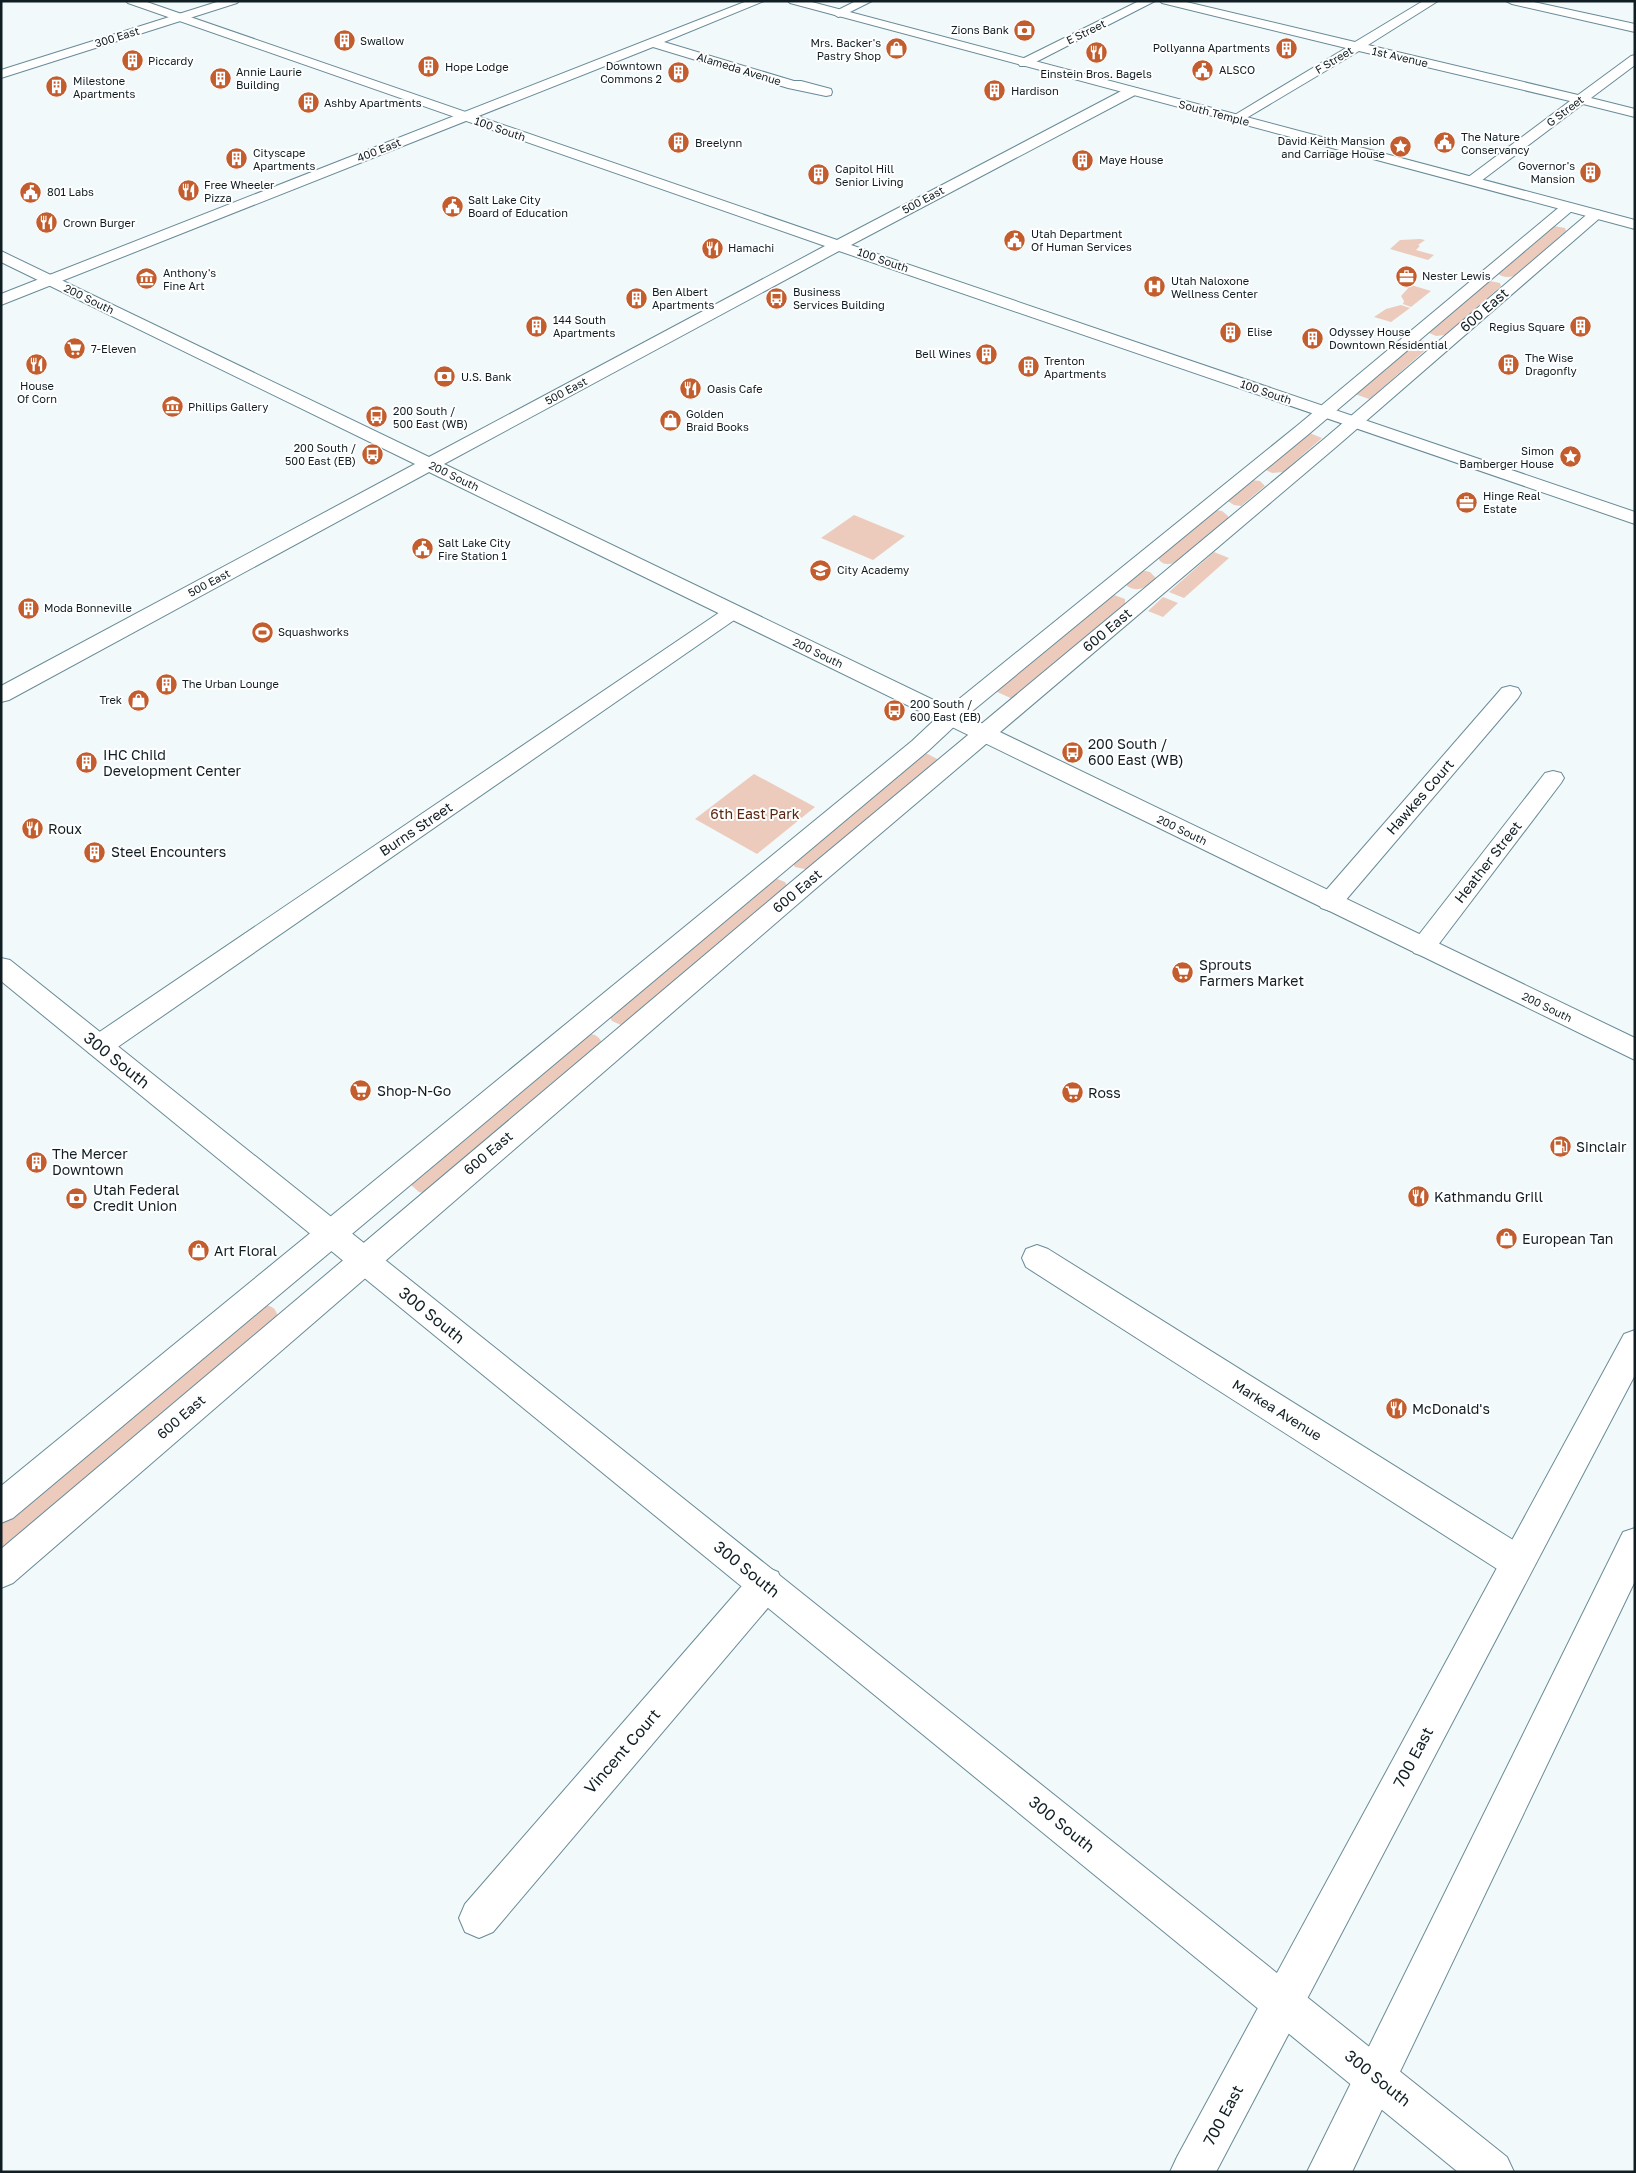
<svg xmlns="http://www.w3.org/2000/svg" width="1636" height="2173" font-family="'Golos Text',sans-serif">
	<rect width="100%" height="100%" fill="#f1f9fb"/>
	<g fill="#eccbbd">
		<path d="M 1554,226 L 1565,228 L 1566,231 L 1514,276 C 1508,278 1501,277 1497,273 Z"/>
		<path d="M 1420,239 L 1425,240 L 1418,245 L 1420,246 L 1416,250 L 1434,255 L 1428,260 L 1390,249 L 1400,240 Z"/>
		<path d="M 1490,281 L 1500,283 L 1501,286 L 1445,335 L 1436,336 L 1427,332 Z"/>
		<path d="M 1411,285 L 1431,291 L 1411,307 L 1403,304 L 1404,301 L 1401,296 Z"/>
		<path d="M 1401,305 L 1410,308 L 1391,322 L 1374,317 L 1386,309 Z"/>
		<path d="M 1419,340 L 1428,342 L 1431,345 L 1372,397 L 1369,399 L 1352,393 Z"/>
		<path d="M 1307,432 L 1322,438 L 1283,472 L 1272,473 L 1264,469 Z"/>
		<path d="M 1251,480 L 1260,481 L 1265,486 L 1241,506 L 1234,505 L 1226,500 Z"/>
		<path d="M 1214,510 L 1222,511 L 1228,516 L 1228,519 L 1174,563 C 1168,565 1162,565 1158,558 Z"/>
		<path d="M 854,515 L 905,536 L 873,560 L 821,538 Z"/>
		<path d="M 1214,552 L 1229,558 L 1184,598 L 1169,592 Z"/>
		<path d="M 1141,570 L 1150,572 L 1156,578 C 1147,586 1139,594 1127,586 L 1126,584 Z"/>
		<path d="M 1114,595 L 1125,599 L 1125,604 L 1015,700 L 995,691 L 1109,596 Z"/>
		<path d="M 1163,597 L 1178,603 L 1163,617 L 1148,611 Z"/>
		<path d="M 922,751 L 941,761 L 809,870 L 795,867 L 793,864 Z"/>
		<path d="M 754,774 L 815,807 L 757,854 L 695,819 Z"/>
		<path d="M 775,878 L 785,882 L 787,886 L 627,1025 L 621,1025 L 612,1021 L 610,1017 Z"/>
		<path d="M 587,1034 C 596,1034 599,1036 603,1045 L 428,1194 L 419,1192 L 411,1185 L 411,1179 Z"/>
		<path d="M 263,1305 C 273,1306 276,1308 278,1318 L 1,1556 L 1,1518 Z"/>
	</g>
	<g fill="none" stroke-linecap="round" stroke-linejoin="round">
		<defs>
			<g id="street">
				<path d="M 220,1 L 239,1 L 237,3 L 1,78 L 1,70 Z"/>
				<path d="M 747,1 L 764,1 L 664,42 L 794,81 L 801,81 L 831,89 L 832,92 L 831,95 L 826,96 L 788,88 L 653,47 L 1,305 L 1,294 Z"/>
				<path d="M 856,1 L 872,1 L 842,16 L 838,17 L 832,13 Z"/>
				<path d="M 1160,1 L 1182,1 L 1355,42 L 1423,1 L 1438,1 L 1368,45 L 1578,95 L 1631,56 L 1635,55 L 1635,65 L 1591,98 L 1635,109 L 1635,117 L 1583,104 L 1477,184 L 1472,185 L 1465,181 L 1467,178 L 1570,101 L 1359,51 L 1238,123 L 1233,122 L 1231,119 L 1233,116 L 1346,48 L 1162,3 Z"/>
				<path d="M 1568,203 L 1573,204 L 1575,207 L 1573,210 L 1310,433 L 959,722 L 928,751 L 13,1518 L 1,1523 L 1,1486 L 912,741 L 943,712 L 1298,425 L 1563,204 Z"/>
				<path d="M 1596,210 L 1601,211 L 1603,214 L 1601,217 L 1336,447 L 814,890 L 13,1583 L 1,1588 L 1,1549 L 796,878 L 1324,439 L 1591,211 Z"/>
				<path d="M 733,606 L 740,608 L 743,612 L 740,616 L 109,1053 L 99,1056 L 89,1053 L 86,1046 L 89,1039 L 726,608 Z"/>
				<path d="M 1510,686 L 1518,688 L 1521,693 L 1518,698 L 1339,908 L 1330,911 L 1321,908 L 1318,902 L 1321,896 L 1502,688 Z"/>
				<path d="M 1553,771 L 1561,773 L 1564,778 L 1561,783 L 1432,953 L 1423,956 L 1414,953 L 1410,947 L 1414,941 L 1545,773 Z"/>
				<path d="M 1037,1245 L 1048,1249 L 1529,1550 L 1534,1562 L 1529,1574 L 1517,1579 L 1505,1574 L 1026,1267 L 1022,1258 L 1026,1249 Z"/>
				<path d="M 766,1567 L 778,1572 L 783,1584 L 778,1596 L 493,1932 L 479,1938 L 465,1932 L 459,1918 L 465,1904 L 754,1572 Z"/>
			</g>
			<g id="secondary">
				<path d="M 126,1 L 144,1 L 837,240 L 1127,88 L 1137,88 L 1138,91 L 1137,94 L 851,245 L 1635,512 L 1635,524 L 839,251 L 444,464 L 1635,1038 L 1635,1060 L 429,472 L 9,700 L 1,702 L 1,686 L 415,464 L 1,262 L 1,251 L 429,457 L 825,246 L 128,3 Z"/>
				<path d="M 1139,1 L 1155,1 L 1028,66 L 1020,66 L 1018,63 L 1020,60 Z"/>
				<path d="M 1506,1 L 1529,1 L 1635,24 L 1635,32 L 1512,4 Z"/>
				<path d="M 1,958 L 10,960 L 1507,2157 L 1514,2172 L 1458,2172 L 1,981 Z"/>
			</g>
			<g id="primary">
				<path d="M 788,1 L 808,1 L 1635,220 L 1635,229 L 790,3 Z"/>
				<path d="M 1635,1330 L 1635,1375 L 1216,2172 L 1170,2172 L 1177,2157 L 1624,1334 Z"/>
				<path d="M 1635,1528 L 1635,1581 L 1352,2172 L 1307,2172 L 1623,1532 Z"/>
			</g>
		</defs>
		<use href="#street" stroke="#688b97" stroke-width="2"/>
		<use href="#secondary" stroke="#688b97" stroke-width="2"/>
		<use href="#primary" stroke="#688b97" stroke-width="2"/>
		<use href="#street" fill="#fff" fill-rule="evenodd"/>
		<use href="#secondary" fill="#fff" fill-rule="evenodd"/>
		<use href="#primary" fill="#fff" fill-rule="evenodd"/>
	</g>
	<defs>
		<symbol id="bank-disc" viewBox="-11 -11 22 22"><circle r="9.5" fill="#c35d2d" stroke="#fff"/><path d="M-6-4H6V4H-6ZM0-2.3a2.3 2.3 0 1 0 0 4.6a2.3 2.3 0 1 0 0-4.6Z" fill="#fff"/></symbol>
		<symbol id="building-disc" viewBox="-11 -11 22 22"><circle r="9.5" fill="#c35d2d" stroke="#fff"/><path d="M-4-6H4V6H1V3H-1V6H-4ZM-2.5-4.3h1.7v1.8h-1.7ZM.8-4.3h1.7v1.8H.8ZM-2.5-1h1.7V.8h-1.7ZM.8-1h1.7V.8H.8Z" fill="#fff"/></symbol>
		<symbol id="shop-disc" viewBox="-11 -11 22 22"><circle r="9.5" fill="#c35d2d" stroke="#fff"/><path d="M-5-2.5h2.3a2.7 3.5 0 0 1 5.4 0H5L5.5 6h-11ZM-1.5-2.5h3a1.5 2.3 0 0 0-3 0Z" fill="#fff"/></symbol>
		<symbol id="restaurant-disc" viewBox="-11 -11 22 22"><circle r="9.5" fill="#c35d2d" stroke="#fff"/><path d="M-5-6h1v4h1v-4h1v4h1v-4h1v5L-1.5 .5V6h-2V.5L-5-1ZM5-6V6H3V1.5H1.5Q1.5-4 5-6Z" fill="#fff"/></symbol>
		<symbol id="civic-disc" viewBox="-11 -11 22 22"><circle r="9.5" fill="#c35d2d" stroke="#fff"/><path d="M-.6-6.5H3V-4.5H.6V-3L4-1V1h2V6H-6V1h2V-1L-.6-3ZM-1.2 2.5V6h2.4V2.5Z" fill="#fff"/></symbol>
		<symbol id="sight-disc" viewBox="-11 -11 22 22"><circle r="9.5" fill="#c35d2d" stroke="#fff"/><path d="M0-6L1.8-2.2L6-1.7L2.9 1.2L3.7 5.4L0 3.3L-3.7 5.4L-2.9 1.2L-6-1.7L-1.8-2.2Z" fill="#fff"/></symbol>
		<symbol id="office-disc" viewBox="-11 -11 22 22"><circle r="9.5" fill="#c35d2d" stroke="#fff"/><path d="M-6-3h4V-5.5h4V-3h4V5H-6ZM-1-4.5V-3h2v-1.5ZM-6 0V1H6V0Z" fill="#fff"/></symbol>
		<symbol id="museum-disc" viewBox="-11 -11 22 22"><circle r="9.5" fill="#c35d2d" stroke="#fff"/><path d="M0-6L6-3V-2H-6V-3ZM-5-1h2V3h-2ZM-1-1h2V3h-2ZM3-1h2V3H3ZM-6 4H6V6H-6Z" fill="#fff"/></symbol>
		<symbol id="hospital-disc" viewBox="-11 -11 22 22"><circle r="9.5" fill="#c35d2d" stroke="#fff"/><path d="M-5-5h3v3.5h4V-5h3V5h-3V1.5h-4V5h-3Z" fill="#fff"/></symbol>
		<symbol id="bus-disc" viewBox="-11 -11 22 22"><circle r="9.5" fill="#c35d2d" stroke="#fff"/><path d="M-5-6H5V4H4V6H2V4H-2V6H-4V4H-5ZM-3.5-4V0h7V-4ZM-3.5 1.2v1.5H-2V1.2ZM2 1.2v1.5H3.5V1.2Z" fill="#fff"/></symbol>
		<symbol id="supermarket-disc" viewBox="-11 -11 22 22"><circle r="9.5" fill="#c35d2d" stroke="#fff"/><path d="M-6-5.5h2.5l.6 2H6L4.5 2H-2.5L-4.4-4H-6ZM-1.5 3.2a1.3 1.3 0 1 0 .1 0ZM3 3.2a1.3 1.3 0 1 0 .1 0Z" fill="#fff"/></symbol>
		<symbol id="school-disc" viewBox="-11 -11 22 22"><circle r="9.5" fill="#c35d2d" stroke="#fff"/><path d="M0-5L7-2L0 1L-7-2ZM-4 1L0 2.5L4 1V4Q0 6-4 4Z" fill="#fff"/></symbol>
		<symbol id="stadium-disc" viewBox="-11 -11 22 22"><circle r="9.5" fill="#c35d2d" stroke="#fff"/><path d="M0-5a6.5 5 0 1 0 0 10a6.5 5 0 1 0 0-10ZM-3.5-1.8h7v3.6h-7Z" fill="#fff"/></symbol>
		<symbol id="fuel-disc" viewBox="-11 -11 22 22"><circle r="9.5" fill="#c35d2d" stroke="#fff"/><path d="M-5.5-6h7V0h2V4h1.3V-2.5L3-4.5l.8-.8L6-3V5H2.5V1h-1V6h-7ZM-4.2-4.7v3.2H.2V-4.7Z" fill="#fff"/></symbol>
	</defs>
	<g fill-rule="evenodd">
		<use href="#bank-disc" x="1012" y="18" width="25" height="25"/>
		<use href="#building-disc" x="332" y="28" width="25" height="25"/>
		<use href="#building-disc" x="1274" y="36" width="25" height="25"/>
		<use href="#shop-disc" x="884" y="36" width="25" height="25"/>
		<use href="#restaurant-disc" x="1084" y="40" width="25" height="25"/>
		<use href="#building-disc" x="120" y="48" width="25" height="25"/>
		<use href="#building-disc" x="416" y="54" width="25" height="25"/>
		<use href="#civic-disc" x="1190" y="58" width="25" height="25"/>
		<use href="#building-disc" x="666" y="60" width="25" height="25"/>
		<use href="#building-disc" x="208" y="66" width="25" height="25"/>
		<use href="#building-disc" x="44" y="74" width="25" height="25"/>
		<use href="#building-disc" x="982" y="78" width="25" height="25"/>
		<use href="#building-disc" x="296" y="90" width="25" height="25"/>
		<use href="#building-disc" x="666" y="130" width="25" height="25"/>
		<use href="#civic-disc" x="1432" y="130" width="25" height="25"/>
		<use href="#sight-disc" x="1388" y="134" width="25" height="25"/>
		<use href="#building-disc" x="224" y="146" width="25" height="25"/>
		<use href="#building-disc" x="1070" y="148" width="25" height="25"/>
		<use href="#building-disc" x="1578" y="160" width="25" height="25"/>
		<use href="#building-disc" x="806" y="162" width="25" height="25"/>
		<use href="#restaurant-disc" x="176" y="178" width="25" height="25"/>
		<use href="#civic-disc" x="18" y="180" width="25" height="25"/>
		<use href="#civic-disc" x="440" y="194" width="25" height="25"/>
		<use href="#restaurant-disc" x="34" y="210" width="25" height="25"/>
		<use href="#civic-disc" x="1002" y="228" width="25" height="25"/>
		<use href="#restaurant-disc" x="700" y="236" width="25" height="25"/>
		<use href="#office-disc" x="1394" y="264" width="25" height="25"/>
		<use href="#museum-disc" x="134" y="266" width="25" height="25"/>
		<use href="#hospital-disc" x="1142" y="274" width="25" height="25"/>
		<use href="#building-disc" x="624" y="286" width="25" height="25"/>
		<use href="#bus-disc" x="764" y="286" width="25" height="25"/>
		<use href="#building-disc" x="524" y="314" width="25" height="25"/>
		<use href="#building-disc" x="1568" y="314" width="25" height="25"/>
		<use href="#building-disc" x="1218" y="320" width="25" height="25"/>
		<use href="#building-disc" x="1300" y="326" width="25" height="25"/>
		<use href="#supermarket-disc" x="62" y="336" width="25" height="25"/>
		<use href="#building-disc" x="974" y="342" width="25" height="25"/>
		<use href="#building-disc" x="1496" y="352" width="25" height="25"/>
		<use href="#restaurant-disc" x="24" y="352" width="25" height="25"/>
		<use href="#building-disc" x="1016" y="354" width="25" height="25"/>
		<use href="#bank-disc" x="432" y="364" width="25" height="25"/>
		<use href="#restaurant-disc" x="678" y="376" width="25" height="25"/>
		<use href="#museum-disc" x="160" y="394" width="25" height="25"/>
		<use href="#bus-disc" x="364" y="404" width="25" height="25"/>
		<use href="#shop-disc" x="658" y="408" width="25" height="25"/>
		<use href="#bus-disc" x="360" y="442" width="25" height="25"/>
		<use href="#sight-disc" x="1558" y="444" width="25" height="25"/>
		<use href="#office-disc" x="1454" y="490" width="25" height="25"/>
		<use href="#civic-disc" x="410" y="536" width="25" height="25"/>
		<use href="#school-disc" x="808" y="558" width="25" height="25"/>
		<use href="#building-disc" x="16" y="596" width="25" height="25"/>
		<use href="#stadium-disc" x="250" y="620" width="25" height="25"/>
		<use href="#building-disc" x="154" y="672" width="25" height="25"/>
		<use href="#shop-disc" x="126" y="688" width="25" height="25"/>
		<use href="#bus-disc" x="882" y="698" width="25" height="25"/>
		<use href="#bus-disc" x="1060" y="740" width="25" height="25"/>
		<use href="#building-disc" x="74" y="750" width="25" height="25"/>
		<use href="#restaurant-disc" x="20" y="816" width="25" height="25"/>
		<use href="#building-disc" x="82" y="840" width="25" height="25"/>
		<use href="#supermarket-disc" x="1170" y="960" width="25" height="25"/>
		<use href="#supermarket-disc" x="348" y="1078" width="25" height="25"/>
		<use href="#supermarket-disc" x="1060" y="1080" width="25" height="25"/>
		<use href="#fuel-disc" x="1548" y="1134" width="25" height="25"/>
		<use href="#building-disc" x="24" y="1150" width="25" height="25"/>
		<use href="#restaurant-disc" x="1406" y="1184" width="25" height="25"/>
		<use href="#bank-disc" x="64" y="1186" width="25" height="25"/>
		<use href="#shop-disc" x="1494" y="1226" width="25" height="25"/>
		<use href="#shop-disc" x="186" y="1238" width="25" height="25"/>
		<use href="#restaurant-disc" x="1384" y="1396" width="25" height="25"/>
	</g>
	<g text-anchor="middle" stroke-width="4" stroke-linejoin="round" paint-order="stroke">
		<g font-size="11" fill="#101e23" stroke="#fff" text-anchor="start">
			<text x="1009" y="34" text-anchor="end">Zions Bank</text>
			<text x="360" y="45">Swallow</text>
			<text x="881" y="47" text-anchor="end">Mrs. Backer's<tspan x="881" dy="13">Pastry Shop</tspan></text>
			<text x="1270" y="52" text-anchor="end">Pollyanna Apartments</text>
			<text x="148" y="65">Piccardy</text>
			<text x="662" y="70" text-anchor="end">Downtown<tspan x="662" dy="13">Commons 2</tspan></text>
			<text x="445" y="71">Hope Lodge</text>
			<text x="1219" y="74">ALSCO</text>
			<text x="236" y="76">Annie Laurie<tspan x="236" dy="13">Building</tspan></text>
			<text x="1096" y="78" text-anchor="middle">Einstein Bros. Bagels</text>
			<text x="73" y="85">Milestone<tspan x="73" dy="13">Apartments</tspan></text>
			<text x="1011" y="95">Hardison</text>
			<text x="324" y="107">Ashby Apartments</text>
			<text x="1461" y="141">The Nature<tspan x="1461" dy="13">Conservancy</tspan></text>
			<text x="1385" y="145" text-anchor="end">David Keith Mansion<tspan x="1385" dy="13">and Carriage House</tspan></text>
			<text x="695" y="147">Breelynn</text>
			<text x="253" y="157">Cityscape<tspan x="253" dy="13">Apartments</tspan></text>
			<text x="1099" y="164">Maye House</text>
			<text x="1575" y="170" text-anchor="end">Governor's<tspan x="1575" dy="13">Mansion</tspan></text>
			<text x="835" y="173">Capitol Hill<tspan x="835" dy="13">Senior Living</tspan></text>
			<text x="204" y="189">Free Wheeler<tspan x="204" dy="13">Pizza</tspan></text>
			<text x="47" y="196">801 Labs</text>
			<text x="468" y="204">Salt Lake City<tspan x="468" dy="13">Board of Education</tspan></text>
			<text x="63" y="227">Crown Burger</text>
			<text x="1031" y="238">Utah Department<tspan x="1031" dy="13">Of Human Services</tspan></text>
			<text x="728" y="252">Hamachi</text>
			<text x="163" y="277">Anthony's<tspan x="163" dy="13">Fine Art</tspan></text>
			<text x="1422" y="280">Nester Lewis</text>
			<text x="1171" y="285">Utah Naloxone<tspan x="1171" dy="13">Wellness Center</tspan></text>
			<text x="652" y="296">Ben Albert<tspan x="652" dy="13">Apartments</tspan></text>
			<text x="793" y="296">Business<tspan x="793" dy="13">Services Building</tspan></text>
			<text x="553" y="324">144 South<tspan x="553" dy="13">Apartments</tspan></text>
			<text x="1565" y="331" text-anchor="end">Regius Square</text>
			<text x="1247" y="336">Elise</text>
			<text x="1329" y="336">Odyssey House<tspan x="1329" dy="13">Downtown Residential</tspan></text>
			<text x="91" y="353">7-Eleven</text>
			<text x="971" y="358" text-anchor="end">Bell Wines</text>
			<text x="1525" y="362">The Wise<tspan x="1525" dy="13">Dragonfly</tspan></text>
			<text x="1044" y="365">Trenton<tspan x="1044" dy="13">Apartments</tspan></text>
			<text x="461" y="381">U.S. Bank</text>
			<text x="37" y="390" text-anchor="middle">House<tspan x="37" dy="13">Of Corn</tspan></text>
			<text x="707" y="393">Oasis Cafe</text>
			<text x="188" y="411">Phillips Gallery</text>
			<text x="393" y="415">200 South /<tspan x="393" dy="13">500 East (WB)</tspan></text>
			<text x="686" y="418">Golden<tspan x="686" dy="13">Braid Books</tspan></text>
			<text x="356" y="452" text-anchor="end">200 South /<tspan x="356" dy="13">500 East (EB)</tspan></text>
			<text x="1554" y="455" text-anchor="end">Simon<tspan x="1554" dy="13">Bamberger House</tspan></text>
			<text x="1483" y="500">Hinge Real<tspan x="1483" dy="13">Estate</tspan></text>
			<text x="438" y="547">Salt Lake City<tspan x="438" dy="13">Fire Station 1</tspan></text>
			<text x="837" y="574">City Academy</text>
			<text x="44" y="612">Moda Bonneville</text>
			<text x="278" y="636">Squashworks</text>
			<text x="182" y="688">The Urban Lounge</text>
			<text x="122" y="704" text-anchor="end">Trek</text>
			<text x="910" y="708">200 South /<tspan x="910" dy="13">600 East (EB)</tspan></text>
		</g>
		<g font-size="11" fill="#101e23" stroke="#fff">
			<text transform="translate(1086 32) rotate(-26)" y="4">E Street</text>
			<text transform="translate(117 37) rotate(-17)" y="4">300 East</text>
			<text transform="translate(1400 57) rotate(13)" y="4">1st Avenue</text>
			<text transform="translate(1334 60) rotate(-31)" y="4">F Street</text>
			<text transform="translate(739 69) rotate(17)" y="4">Alameda Avenue</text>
			<text transform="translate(1565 111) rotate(-37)" y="4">G Street</text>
			<text transform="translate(1214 113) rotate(15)" y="4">South Temple</text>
			<text transform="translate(500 129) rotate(19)" y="4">100 South</text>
			<text transform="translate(379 150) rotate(-22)" y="4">400 East</text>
			<text transform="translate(923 200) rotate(-28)" y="4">500 East</text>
			<text transform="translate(883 260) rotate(19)" y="4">100 South</text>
			<text transform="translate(89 299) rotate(26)" y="4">200 South</text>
			<text transform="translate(566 391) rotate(-28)" y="4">500 East</text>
			<text transform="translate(1266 392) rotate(19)" y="4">100 South</text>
			<text transform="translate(454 476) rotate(26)" y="4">200 South</text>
			<text transform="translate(209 583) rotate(-28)" y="4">500 East</text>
			<text transform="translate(818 653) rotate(26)" y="4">200 South</text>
			<text transform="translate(1182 830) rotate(26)" y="4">200 South</text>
			<text transform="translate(1547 1007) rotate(26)" y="4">200 South</text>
		</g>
		<g font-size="14" fill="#101e23" stroke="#fff">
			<text transform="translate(1484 310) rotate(-41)" y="5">600 East</text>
			<text transform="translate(1107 630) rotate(-40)" y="5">600 East</text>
			<text transform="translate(1420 797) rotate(-49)" y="5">Hawkes Court</text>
			<text transform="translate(416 829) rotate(-34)" y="5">Burns Street</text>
			<text transform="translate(1488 862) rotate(-52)" y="5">Heather Street</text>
			<text transform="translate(797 891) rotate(-40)" y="5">600 East</text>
			<text transform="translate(488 1153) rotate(-40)" y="5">600 East</text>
			<text transform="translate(1277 1410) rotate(32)" y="5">Markea Avenue</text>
			<text transform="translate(181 1417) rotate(-41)" y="5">600 East</text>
		</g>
		<g font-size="14" fill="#101e23" stroke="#fff" text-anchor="start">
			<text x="1088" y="749">200 South /<tspan x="1088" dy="16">600 East (WB)</tspan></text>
			<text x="103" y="760">IHC Child<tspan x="103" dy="16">Development Center</tspan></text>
			<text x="48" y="834">Roux</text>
			<text x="111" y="857">Steel Encounters</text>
			<text x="1199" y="970">Sprouts<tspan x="1199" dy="16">Farmers Market</tspan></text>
			<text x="377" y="1096">Shop-N-Go</text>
			<text x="1088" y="1098">Ross</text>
			<text x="1576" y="1152">Sinclair</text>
			<text x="52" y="1159">The Mercer<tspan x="52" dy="16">Downtown</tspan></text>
			<text x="93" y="1195">Utah Federal<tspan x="93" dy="16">Credit Union</tspan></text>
			<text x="1434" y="1202">Kathmandu Grill</text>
			<text x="1522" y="1244">European Tan</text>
			<text x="214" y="1256">Art Floral</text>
			<text x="1412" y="1414">McDonald's</text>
		</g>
		<g font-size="14" fill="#58260e" stroke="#fff">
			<text x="755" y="819">6th East Park</text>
		</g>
		<g font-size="16" fill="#101e23" stroke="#fff">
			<text transform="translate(117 1060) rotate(39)" y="6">300 South</text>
			<text transform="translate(432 1315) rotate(39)" y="6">300 South</text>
			<text transform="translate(747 1569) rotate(39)" y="6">300 South</text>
			<text transform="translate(622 1751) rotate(-49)" y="6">Vincent Court</text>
			<text transform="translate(1413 1757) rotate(-62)" y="6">700 East</text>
			<text transform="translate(1062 1824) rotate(39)" y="6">300 South</text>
			<text transform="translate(1378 2078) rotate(39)" y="6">300 South</text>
			<text transform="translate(1223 2115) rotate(-62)" y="6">700 East</text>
		</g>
	</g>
	<rect width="1636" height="2173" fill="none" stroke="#101e23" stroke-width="5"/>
</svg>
